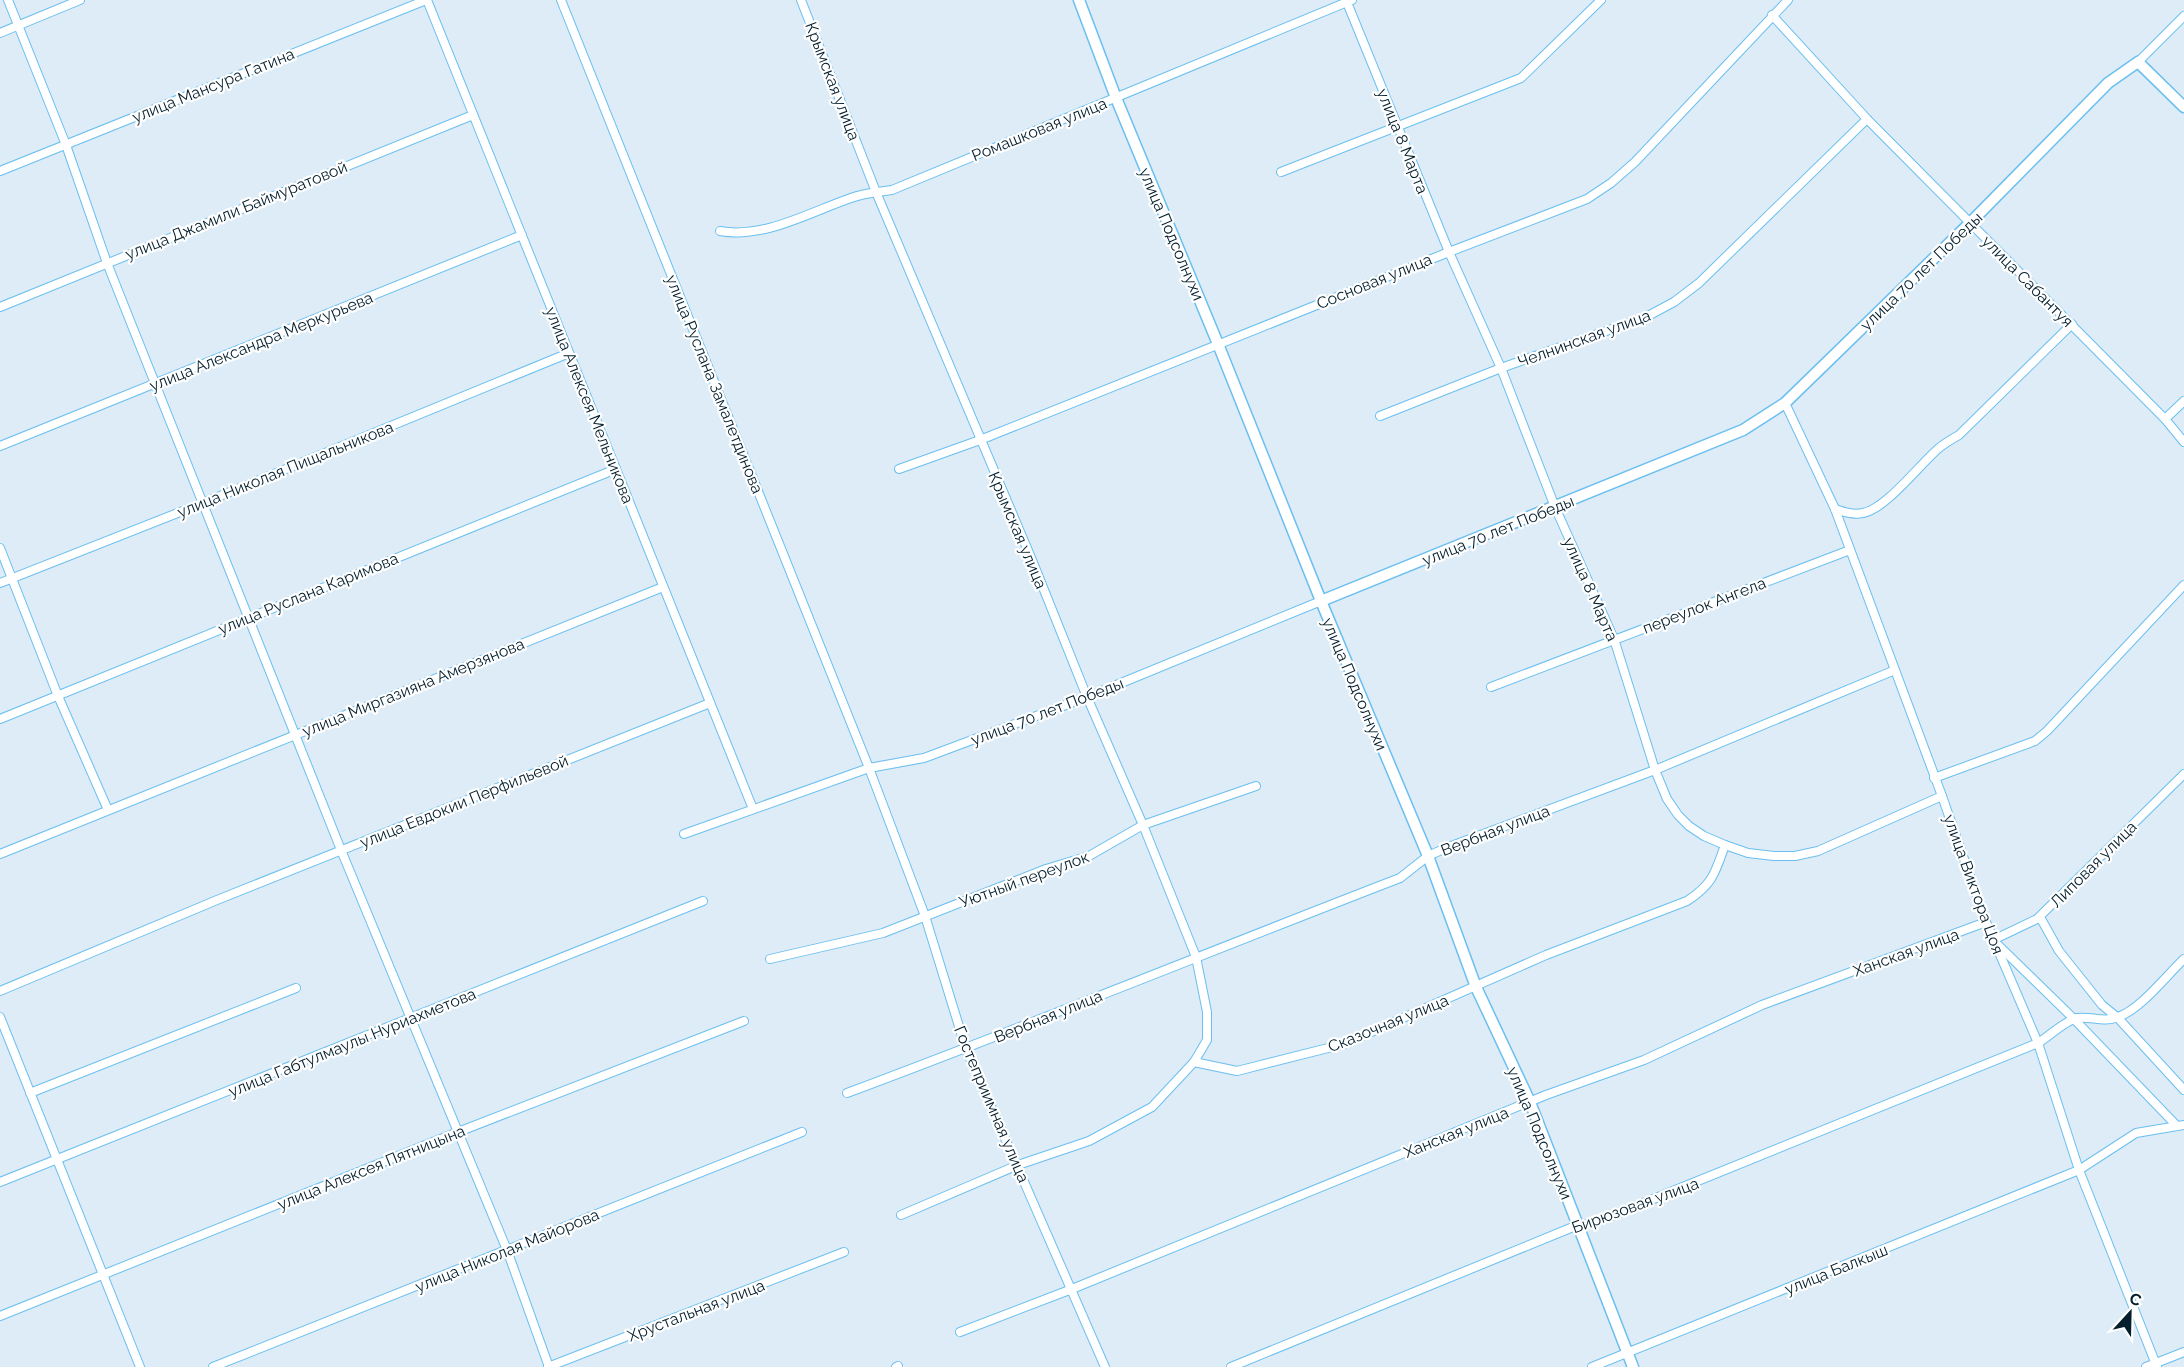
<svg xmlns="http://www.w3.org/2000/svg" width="2184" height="1367" font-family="Raleway,sans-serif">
	<rect width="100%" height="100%" fill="#ddecf7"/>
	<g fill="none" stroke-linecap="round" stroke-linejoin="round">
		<defs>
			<g id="minor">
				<path d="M 8,0 L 66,145 L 107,263 L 341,850 L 507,1250 L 549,1367"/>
				<path d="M 427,0 L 753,809"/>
				<path d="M 561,0 L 869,768 L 925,916 L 966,1049 L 1105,1367"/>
				<path d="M 801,0 L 876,192 L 1032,560 L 1087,697 L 1143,825 L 1196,957 L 1207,1012 L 1207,1040 L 1194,1062 L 1152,1107 L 1089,1141 L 1018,1165 L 901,1215"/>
				<path d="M 1346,0 L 1449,252 L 1501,368 L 1555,507 L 1614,639 L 1655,770 L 1667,799 L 1678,815 L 1689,826 L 1704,836 L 1725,845 L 1748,853 L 1774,856 L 1795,856 L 1818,851 L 1942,796"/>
				<path d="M 1772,15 L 1867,119 L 2165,419 L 2184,442"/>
				<path d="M 0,33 L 80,0"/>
				<path d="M 2138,62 L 2184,16"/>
				<path d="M 0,171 L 426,0"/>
				<path d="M 1281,172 L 1521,78 L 1601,0"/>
				<path d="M 720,231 C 764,239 810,212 851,198 C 864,193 879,192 892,190 L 1352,0"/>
				<path d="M 0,307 L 473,115"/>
				<path d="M 1785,403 L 1835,509 L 1942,796 L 1986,922 L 2038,1043 L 2079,1170 L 2157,1367"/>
				<path d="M 1380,416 L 1501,368 L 1646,317 L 1674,302 L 1699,283 L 1867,119"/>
				<path d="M 2165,419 L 2184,401"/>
				<path d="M 0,446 L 522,235"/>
				<path d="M 899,469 L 980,440 L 1449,252 L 1587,199 L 1611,183 L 1635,162 L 1788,0"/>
				<path d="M 1835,509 C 1844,512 1853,515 1863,513 C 1886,509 1920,464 1939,448 C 1945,443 1952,439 1959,435 L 2072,324"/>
				<path d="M 0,548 L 58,696 L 108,810"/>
				<path d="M 0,583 L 203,503 L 569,353"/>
				<path d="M 1491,687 L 1850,550"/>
				<path d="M 0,719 L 616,469"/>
				<path d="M 1934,778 L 2035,741 L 2047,731 L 2184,585"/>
				<path d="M 684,834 L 869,768 L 924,758 L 1087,697 L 1321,601"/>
				<path d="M 0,854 L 663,587"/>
				<path d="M 2040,917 L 2059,951 L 2102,1005 L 2118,1018 L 2184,1090"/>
				<path d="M 770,959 L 883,933 L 1046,869 L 1089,856 L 1143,825 L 1256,786"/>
				<path d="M 0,991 L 217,900 L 710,703"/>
				<path d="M 0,1017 L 140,1367"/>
				<path d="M 1194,1062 L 1237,1071 L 1344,1044 L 1546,955 L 1687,901 C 1713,884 1715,873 1725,845"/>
				<path d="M 30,1093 L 296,988"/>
				<path d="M 847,1093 C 1032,1024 1216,949 1400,878 L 1428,856 L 1446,848 L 1655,770 L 1895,670"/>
				<path d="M 2177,1126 L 2073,1018 L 1993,940 L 2037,919 L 2184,774"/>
				<path d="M 0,1182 L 703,901"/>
				<path d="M 0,1316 L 458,1132 L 744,1021"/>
				<path d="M 960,1332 L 1072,1289 L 1546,1095 L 1644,1060 L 1762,1005 L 1986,922"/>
				<path d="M 213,1367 L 802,1132"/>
				<path d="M 548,1367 L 844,1252"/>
				<path d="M 896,1367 L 898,1366"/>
				<path d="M 1231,1367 L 1578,1225 L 1594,1223 L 2038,1043 C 2048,1037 2066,1020 2077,1018 C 2091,1016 2104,1023 2118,1017 C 2141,1009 2166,976 2184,959"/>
				<path d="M 1592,1367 L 2079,1170 L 2136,1133 L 2184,1125"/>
				<path d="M 2146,1367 L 2184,1352"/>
			</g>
			<g id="tertiary">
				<path d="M 1079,0 L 1116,98 L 1218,344 L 1321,601 L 1428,856 L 1476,987 L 1530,1102 L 1633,1367"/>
				<path d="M 1321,601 L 1743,430 L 1785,403 L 1970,223 L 2108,83 L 2138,62 L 2184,107"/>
			</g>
		</defs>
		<use href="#minor" stroke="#6abff0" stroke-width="10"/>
		<use href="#tertiary" stroke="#6abff0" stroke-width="13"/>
		<use href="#minor" stroke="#fff" stroke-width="8"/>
		<use href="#tertiary" stroke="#fff" stroke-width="10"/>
	</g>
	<g text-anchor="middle" stroke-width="4.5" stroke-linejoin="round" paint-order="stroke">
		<g font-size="16" fill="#031e2c" stroke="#fff">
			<text transform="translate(833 81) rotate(69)" y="6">Крымская улица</text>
			<text transform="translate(213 85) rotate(-22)" y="6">улица Мансура Гатина</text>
			<text transform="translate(1039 129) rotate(-22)" y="6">Ромашковая улица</text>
			<text transform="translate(1403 141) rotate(68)" y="6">улица 8 Марта</text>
			<text transform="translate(236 210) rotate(-22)" y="6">улица Джамили Баймуратовой</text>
			<text transform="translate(1172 234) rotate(67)" y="6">улица Подсолнухи</text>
			<text transform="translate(1921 271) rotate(-44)" y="6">улица 70 лет Победы</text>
			<text transform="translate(1374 281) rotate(-22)" y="6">Сосновая улица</text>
			<text transform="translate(2028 281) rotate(45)" y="6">улица Сабантуя</text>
			<text transform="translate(1584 338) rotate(-20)" y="6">Челнинская улица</text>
			<text transform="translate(261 341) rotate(-22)" y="6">улица Александра Меркурьева</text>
			<text transform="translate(715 384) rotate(68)" y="6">улица Руслана Замалетдинова</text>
			<text transform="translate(590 405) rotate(68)" y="6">улица Алексея Мельникова</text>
			<text transform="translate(285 469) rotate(-22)" y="6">улица Николая Пищальникова</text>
			<text transform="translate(1018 530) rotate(67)" y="6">Крымская улица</text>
			<text transform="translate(1498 530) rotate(-22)" y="6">улица 70 лет Победы</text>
			<text transform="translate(1591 589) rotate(66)" y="6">улица 8 Марта</text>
			<text transform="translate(308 593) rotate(-22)" y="6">улица Руслана Каримова</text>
			<text transform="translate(1704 605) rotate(-21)" y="6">переулок Ангела</text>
			<text transform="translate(1355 684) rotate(67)" y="6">улица Подсолнухи</text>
			<text transform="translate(413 687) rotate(-22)" y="6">улица Миргазияна Амерзянова</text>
			<text transform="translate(1047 711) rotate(-21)" y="6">улица 70 лет Победы</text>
			<text transform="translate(464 801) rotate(-22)" y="6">улица Евдокии Перфильевой</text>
			<text transform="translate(1495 830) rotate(-21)" y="6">Вербная улица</text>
			<text transform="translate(2093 864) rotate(-45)" y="6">Липовая улица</text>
			<text transform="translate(1024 879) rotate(-20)" y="6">Уютный переулок</text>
			<text transform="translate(1974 884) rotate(70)" y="6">улица Виктора Цоя</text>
			<text transform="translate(1906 952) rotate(-20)" y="6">Ханская улица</text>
			<text transform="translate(1048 1016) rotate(-22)" y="6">Вербная улица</text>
			<text transform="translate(1388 1023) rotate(-22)" y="6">Сказочная улица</text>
			<text transform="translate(352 1042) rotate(-22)" y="6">улица Габтулмаулы Нуриахметова</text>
			<text transform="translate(992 1104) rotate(67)" y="6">Гостеприимная улица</text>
			<text transform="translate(1456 1132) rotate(-22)" y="6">Ханская улица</text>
			<text transform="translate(1540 1133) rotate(67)" y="6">улица Подсолнухи</text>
			<text transform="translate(371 1167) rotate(-22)" y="6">улица Алексея Пятницына</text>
			<text transform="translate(1635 1205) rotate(-20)" y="6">Бирюзовая улица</text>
			<text transform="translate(507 1250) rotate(-22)" y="6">улица Николая Майорова</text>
			<text transform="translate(1836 1269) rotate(-22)" y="6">улица Балкыш</text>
			<text transform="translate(696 1310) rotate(-21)" y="6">Хрустальная улица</text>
		</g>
	</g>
	<g transform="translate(2130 1313) rotate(22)" stroke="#ffffff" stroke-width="4.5" paint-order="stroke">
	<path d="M0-4.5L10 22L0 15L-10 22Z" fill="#031e2c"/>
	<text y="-9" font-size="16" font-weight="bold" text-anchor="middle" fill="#031e2c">С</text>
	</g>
</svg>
